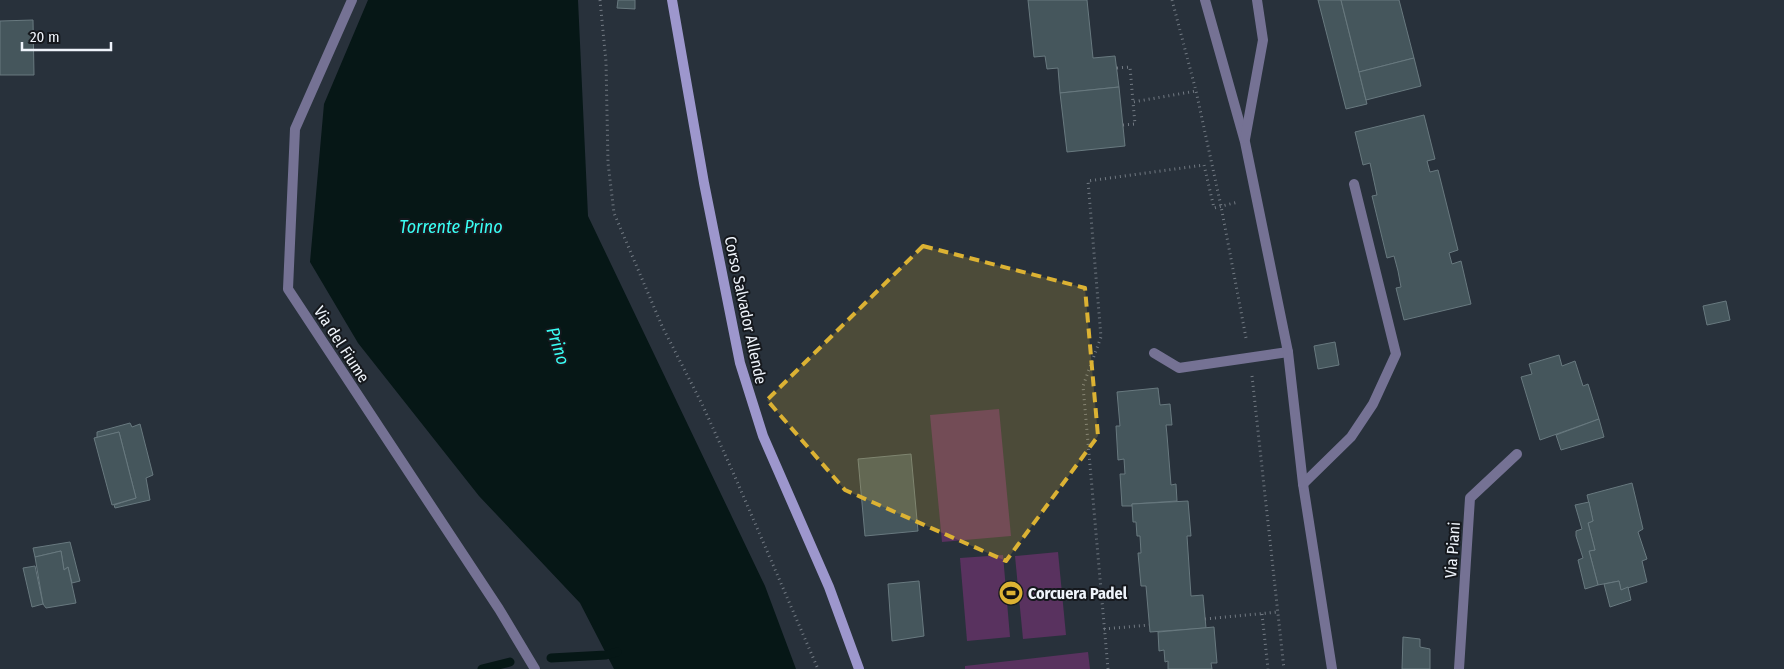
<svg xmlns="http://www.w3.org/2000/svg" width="1784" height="669" font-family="'Fira Sans Condensed',sans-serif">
	<rect width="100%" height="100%" fill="#28313b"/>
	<g fill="#59325f">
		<path d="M 999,409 L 1011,536 L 942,542 L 930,415 Z"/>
		<path d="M 1058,552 L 1066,635 L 1023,639 L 1015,556 Z"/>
		<path d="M 1003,555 L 1010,637 L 967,641 L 960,558 Z"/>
		<path d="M 1088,652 L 1090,669 L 965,669 L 965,666 Z"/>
	</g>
	<path fill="#061716" d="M 368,0 L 578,0 L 588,216 L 765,586 L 796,669 L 614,669 L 580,603 L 479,496 L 358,343 L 310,262 L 324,104 Z"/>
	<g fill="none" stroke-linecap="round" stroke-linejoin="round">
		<g stroke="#061716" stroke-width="9">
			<path d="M 551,658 L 606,655 L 617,652"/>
			<path d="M 482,669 L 510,662"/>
		</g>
	</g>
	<g fill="#45565c" stroke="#68797f">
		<path d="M 618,0 L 635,0 L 635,9 L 617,8 Z"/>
		<path d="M 1028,0 L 1087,0 L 1093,58 L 1115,56 L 1119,87 L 1060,93 L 1058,68 L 1047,69 L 1045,56 L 1034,57 Z"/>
		<path d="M 1318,0 L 1341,0 L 1367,104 L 1346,109 Z"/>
		<path d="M 1341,0 L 1399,0 L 1414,58 L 1359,72 Z"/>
		<path d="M 33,20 L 34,75 L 0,75 L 0,21 Z"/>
		<path d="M 1414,58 L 1421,86 L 1366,100 L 1359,72 Z"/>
		<path d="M 1119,87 L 1125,146 L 1067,152 L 1060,93 Z"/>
		<path d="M 1424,115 L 1435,159 L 1427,161 L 1430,172 L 1438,170 L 1458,250 L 1449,253 L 1452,264 L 1461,261 L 1471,304 L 1404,320 L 1396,288 L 1401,287 L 1398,271 L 1394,256 L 1387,258 L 1372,196 L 1377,195 L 1370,163 L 1363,165 L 1355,132 Z"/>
		<path d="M 1726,301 L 1730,320 L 1707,325 L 1703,306 Z"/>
		<path d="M 1335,342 L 1339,365 L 1318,369 L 1314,346 Z"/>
		<path d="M 1559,355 L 1562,366 L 1575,361 L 1583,386 L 1588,384 L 1599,419 L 1540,440 L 1521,377 L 1532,374 L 1529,364 Z"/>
		<path d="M 1158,388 L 1160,405 L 1170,404 L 1172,425 L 1166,425 L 1167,435 L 1171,485 L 1176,484 L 1177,501 L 1132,504 L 1132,506 L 1122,506 L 1120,474 L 1125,474 L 1124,459 L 1118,460 L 1116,426 L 1120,426 L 1117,392 Z"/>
		<path d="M 1599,419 L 1604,437 L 1561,450 L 1556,435 Z"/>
		<path d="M 130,423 L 132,427 L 140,424 L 153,475 L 146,478 L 150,500 L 115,508 L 114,505 L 136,498 L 119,432 L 97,438 L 97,432 Z"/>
		<path d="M 119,432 L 136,498 L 112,505 L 94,438 Z"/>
		<path d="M 911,454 L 918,531 L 865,536 L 858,459 Z"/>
		<path d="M 1632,483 L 1643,529 L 1638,532 L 1647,559 L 1642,561 L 1647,582 L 1621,590 L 1619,581 L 1598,585 L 1589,551 L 1595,550 L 1588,523 L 1593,521 L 1587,495 Z"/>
		<path d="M 1188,501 L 1191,536 L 1187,536 L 1191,596 L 1203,595 L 1206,628 L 1150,632 L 1146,586 L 1141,586 L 1138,553 L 1141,553 L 1140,536 L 1137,536 L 1136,522 L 1133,522 L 1132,504 Z"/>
		<path d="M 1589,502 L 1593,521 L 1588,523 L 1595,550 L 1589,551 L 1598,585 L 1585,589 L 1578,560 L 1583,558 L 1576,536 L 1576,531 L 1582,529 L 1575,505 Z"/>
		<path d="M 70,542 L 80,581 L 72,583 L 68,567 L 64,570 L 61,551 L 35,557 L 33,548 Z"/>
		<path d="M 61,551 L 64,570 L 68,567 L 76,603 L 46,608 L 43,604 L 35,557 Z"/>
		<path d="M 35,566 L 43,604 L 32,607 L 23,568 Z"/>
		<path d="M 919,581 L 924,636 L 892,641 L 888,584 Z"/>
		<path d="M 1619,581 L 1621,590 L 1628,587 L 1631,600 L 1610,607 L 1604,584 Z"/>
		<path d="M 1214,627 L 1217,663 L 1211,663 L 1212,669 L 1168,669 L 1168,661 L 1165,662 L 1164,650 L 1159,651 L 1158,632 Z"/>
		<path d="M 1403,637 L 1420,639 L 1420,647 L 1430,649 L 1430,669 L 1402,669 Z"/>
	</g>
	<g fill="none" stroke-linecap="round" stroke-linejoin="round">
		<g stroke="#727a83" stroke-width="3" stroke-dasharray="1 4" stroke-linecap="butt">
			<path d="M 600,0 L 606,62 L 608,163 L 614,213 L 662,326 L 702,404 L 732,470 L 818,669"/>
			<path d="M 1172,0 L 1196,91 L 1221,206 L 1246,338"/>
			<path d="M 1117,68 L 1130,67 L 1133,102"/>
			<path d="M 1123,125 L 1135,124 L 1133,102 L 1196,91"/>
			<path d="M 1252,376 L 1284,669"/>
			<path d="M 1262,614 L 1268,669"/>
			<path d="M 1205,619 L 1278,612"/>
			<path d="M 1104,629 L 1149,625"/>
			<path d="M 1108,669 L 1083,386 L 1101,337 L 1088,181 L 1204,165 L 1214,208 L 1238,202"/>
		</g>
		<path stroke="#757294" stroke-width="10" d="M 1154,353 L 1179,368 L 1288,352"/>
		<g stroke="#757294" stroke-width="10">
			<path d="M 352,0 L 295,129 L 288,289 L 499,609 L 535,669"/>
			<path d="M 1205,0 L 1245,142 L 1288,352 L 1303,484 L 1332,669"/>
			<path d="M 1245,139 L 1263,40 L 1257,0"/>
			<path d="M 1303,484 L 1351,437 L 1373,404 L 1396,354 L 1354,184"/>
			<path d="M 1459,669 L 1470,498 L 1517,454"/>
		</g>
		<path stroke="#9d97cd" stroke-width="10" d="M 672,0 L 704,183 L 740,363 L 763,436 L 829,587 L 859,669"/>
	</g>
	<path fill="#dcb233" fill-opacity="0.2" stroke="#dcb233" stroke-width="4" stroke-dasharray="10 6" stroke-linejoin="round" d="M 923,246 L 1085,288 L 1098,436 L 1006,561 L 845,490 L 767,400 Z"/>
	<defs>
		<symbol id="stadium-disc" viewBox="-11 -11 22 22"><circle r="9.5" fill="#dcb233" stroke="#15181d"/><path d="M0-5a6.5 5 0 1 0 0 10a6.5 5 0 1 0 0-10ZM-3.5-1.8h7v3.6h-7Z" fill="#111"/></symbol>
	</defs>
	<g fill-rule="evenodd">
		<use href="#stadium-disc" x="997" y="579" width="28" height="28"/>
	</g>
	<g text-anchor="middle" stroke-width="4" stroke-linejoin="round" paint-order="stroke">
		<g font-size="16" fill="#eff4fb" stroke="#15181d">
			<text transform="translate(746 310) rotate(78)" y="6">Corso Salvador Allende</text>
			<text transform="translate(342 344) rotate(57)" y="6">Via del Fiume</text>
			<text transform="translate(1452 550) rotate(-86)" y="6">Via Piani</text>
		</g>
		<g font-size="16" font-weight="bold" fill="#eff4fb" stroke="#15181d" text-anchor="start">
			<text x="1028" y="599">Corcuera Padel</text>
		</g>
		<g font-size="18" font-style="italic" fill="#3afef4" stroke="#15181d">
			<text x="451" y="233">Torrente Prino</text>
			<text transform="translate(558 346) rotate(72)" y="6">Prino</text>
		</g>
	</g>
	<path d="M22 42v8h89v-8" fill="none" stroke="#eff4fb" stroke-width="2.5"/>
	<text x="30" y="42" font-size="15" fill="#eff4fb" stroke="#15181d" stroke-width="4" paint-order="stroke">20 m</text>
</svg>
